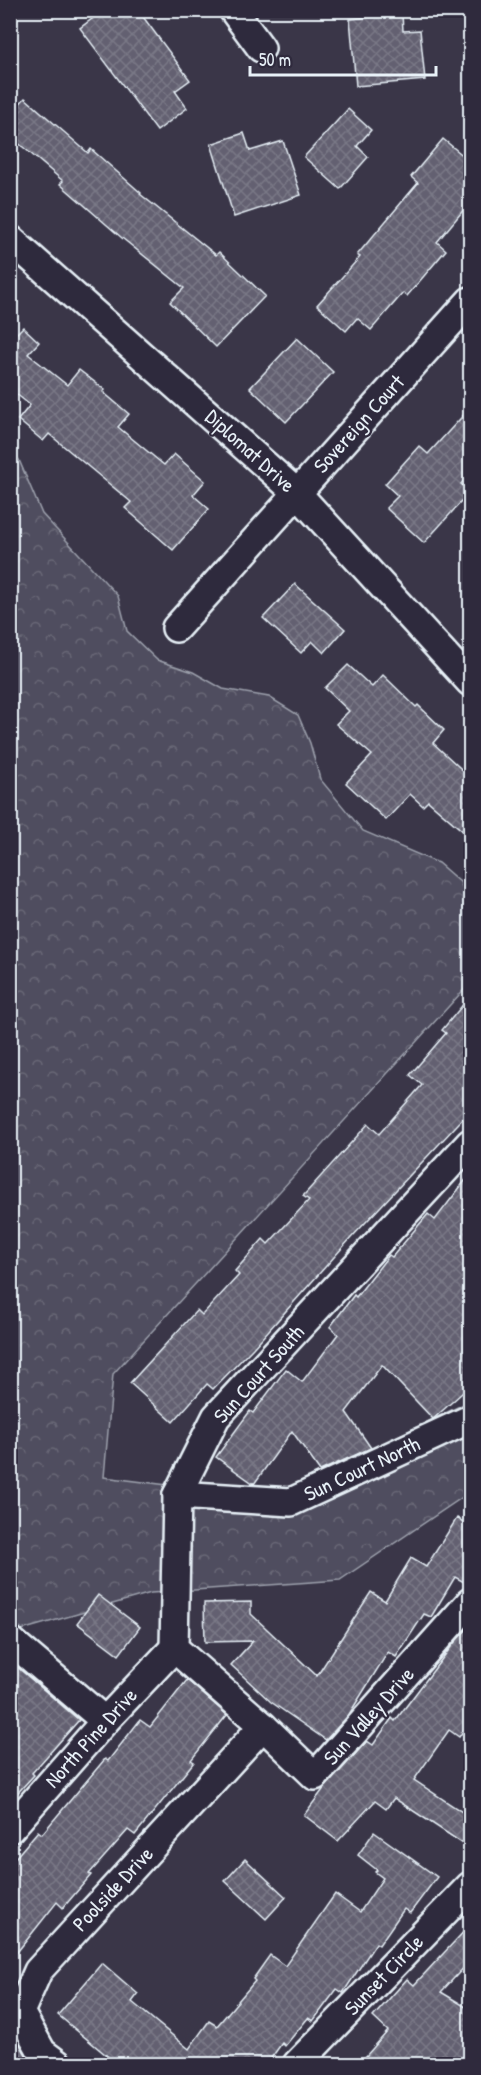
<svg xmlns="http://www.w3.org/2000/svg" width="481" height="2075" font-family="'Patrick Hand',sans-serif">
	<defs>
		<pattern id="forest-crowns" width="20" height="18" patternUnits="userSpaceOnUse" patternTransform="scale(1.5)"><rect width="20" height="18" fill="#504e5f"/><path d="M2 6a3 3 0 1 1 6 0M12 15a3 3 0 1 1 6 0" fill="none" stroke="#696877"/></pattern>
		<pattern id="building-cross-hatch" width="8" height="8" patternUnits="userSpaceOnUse" patternTransform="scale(1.5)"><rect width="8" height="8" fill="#636171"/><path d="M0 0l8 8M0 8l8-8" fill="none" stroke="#797886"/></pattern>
	</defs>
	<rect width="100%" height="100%" fill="#3a3648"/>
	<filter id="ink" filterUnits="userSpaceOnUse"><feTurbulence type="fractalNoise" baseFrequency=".0167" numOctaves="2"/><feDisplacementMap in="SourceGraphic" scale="12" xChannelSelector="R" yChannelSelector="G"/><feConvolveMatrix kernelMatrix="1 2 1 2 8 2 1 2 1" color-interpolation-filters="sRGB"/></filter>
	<g filter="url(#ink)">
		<path fill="url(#forest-crowns)" stroke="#9ca0ac" stroke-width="1.5" d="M 10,449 L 19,460 L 42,514 L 118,596 L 127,631 L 157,660 L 193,672 L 223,689 L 269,697 L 298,715 L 310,743 L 320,779 L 363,831 L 438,863 L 460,882 L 470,904 L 470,983 L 113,1374 L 104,1477 L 271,1498 L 470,1401 L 470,1492 L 340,1580 L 151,1593 L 11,1633 Z"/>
		<g fill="url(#building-cross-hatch)" stroke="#e8f1f8" stroke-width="1.5">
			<path d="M 104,10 L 138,10 L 190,80 L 175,91 L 187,108 L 157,131 L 80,28 Z"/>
			<path d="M 402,14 L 403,31 L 420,30 L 425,80 L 356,86 L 350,19 Z"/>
			<path d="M 25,98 L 88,153 L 91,149 L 141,193 L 140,194 L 216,255 L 219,252 L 265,296 L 216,347 L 170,302 L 184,288 L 122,238 L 60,184 L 63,181 L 10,136 L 10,114 Z"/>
			<path d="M 348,109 L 371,130 L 357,146 L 368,157 L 340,189 L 304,157 Z"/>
			<path d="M 244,133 L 250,151 L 283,141 L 301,195 L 234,217 L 211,144 Z"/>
			<path d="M 443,139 L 471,162 L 471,201 L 437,242 L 446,250 L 407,296 L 403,293 L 371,330 L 357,318 L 346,331 L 317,305 L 360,257 L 357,255 L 418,183 L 411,177 Z"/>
			<path d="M 23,327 L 39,342 L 28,354 L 67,385 L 79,370 L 105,390 L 103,392 L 129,414 L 118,427 L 164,465 L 174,454 L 205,481 L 193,495 L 209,509 L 173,550 L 125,508 L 131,502 L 49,434 L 43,441 L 18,420 L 30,405 L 10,389 L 10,340 Z"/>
			<path d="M 297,338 L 333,372 L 286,422 L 250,388 Z"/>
			<path d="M 471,407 L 471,472 L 461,484 L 470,492 L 424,543 L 386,508 L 398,496 L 385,484 L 419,446 L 428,454 Z"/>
			<path d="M 295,584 L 345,629 L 324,653 L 312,641 L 301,653 L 263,618 Z"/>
			<path d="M 348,665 L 372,687 L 383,675 L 416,707 L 418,705 L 444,730 L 433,743 L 471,778 L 471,838 L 428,801 L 423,806 L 410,794 L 386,820 L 346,783 L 372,755 L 336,724 L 349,711 L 325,688 Z"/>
			<path d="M 471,995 L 471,1110 L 351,1238 L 253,1348 L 213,1389 L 207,1384 L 173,1422 L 130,1383 L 197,1310 L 202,1315 L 239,1275 L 235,1271 L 263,1239 L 268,1244 L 309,1200 L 303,1196 L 368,1124 L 379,1134 L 422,1085 L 410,1075 L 446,1033 L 442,1030 Z"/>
			<path d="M 471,1173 L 471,1385 L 433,1419 L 382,1365 L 346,1412 L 371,1448 L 320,1471 L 292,1431 L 254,1484 L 216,1457 L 250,1411 L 253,1413 L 286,1369 L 302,1382 L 338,1334 L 330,1327 L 354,1295 L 356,1297 L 389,1255 L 392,1257 L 428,1214 L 435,1220 Z"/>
			<path d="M 457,1518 L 471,1527 L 471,1572 L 464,1582 L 455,1577 L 431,1617 L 424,1614 L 396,1657 L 388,1652 L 348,1716 L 326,1740 L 271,1702 L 231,1665 L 253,1641 L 205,1642 L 204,1603 L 251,1602 L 251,1614 L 317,1676 L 371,1592 L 385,1601 L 411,1558 L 426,1567 Z"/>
			<path d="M 98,1595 L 140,1627 L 119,1655 L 77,1623 Z"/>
			<path d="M 471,1625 L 471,1720 L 459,1737 L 449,1730 L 414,1780 L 471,1818 L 471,1849 L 394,1798 L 386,1809 L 375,1801 L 338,1841 L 304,1815 L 325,1787 L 367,1741 L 373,1745 L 392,1718 L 395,1721 L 454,1643 Z"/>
			<path d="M 10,1661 L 79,1720 L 32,1773 L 34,1775 L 10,1801 Z"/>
			<path d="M 187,1680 L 227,1715 L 191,1760 L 194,1762 L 135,1835 L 128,1830 L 89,1874 L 91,1875 L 63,1908 L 57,1902 L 10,1961 L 10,1864 L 38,1831 L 42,1834 L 105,1759 L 108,1761 L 140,1720 L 150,1727 Z"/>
			<path d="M 374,1832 L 437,1877 L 410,1913 L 404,1909 L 379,1945 L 376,1943 L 343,1993 L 337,1989 L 313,2021 L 308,2018 L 285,2046 L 282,2043 L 267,2064 L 117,2064 L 58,2015 L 102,1963 L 138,1994 L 132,2002 L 189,2049 L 209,2021 L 217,2026 L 255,1981 L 253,1979 L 270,1955 L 285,1966 L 335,1894 L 360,1912 L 383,1878 L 375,1872 L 377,1870 L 358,1855 Z"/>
			<path d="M 245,1859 L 286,1897 L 266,1919 L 225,1881 Z"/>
			<path d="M 471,1924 L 471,1960 L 441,1992 L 471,2010 L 471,2064 L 359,2064 L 388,2031 L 373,2017 L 407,1979 L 414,1985 Z"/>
			<path d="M 10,2035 L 18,2041 L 32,2064 L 10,2064 Z"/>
		</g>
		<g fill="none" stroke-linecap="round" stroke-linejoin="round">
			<defs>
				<g id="minor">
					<path d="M 233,10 L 261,48"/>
					<path d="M 10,239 L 297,493 L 470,682"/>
					<path d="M 176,628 L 470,301"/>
					<path d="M 470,1143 L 216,1417 L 177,1495 L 174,1648 L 263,1726 L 315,1776 L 470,1602"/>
					<path d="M 177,1495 L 291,1502 L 470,1419"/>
					<path d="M 10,1640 L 105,1721"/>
					<path d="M 10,1829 L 105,1721 L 174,1648"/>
					<path d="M 58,2064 L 42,2052 L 20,2012 L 38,1971 L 263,1726"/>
					<path d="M 297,2064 L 470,1886"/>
				</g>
			</defs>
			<use href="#minor" stroke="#e8f1f8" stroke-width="32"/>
			<use href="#minor" stroke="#2f2a3d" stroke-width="27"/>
		</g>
	</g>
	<g text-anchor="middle" stroke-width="4.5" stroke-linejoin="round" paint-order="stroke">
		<g font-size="21" fill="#e8f1f8" stroke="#2f2a3d">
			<text transform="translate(359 424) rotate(-48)" y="7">Sovereign Court</text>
			<text transform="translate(250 451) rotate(42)" y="7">Diplomat Drive</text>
			<text transform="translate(259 1374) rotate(-48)" y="7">Sun Court South</text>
			<text transform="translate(362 1469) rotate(-25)" y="7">Sun Court North</text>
			<text transform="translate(369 1716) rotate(-48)" y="7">Sun Valley Drive</text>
			<text transform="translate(91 1738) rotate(-48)" y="7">North Pine Drive</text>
			<text transform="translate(113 1889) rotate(-47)" y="7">Poolside Drive</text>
			<text transform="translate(384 1975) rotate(-46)" y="7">Sunset Circle</text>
		</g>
	</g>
	<rect width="481" height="2075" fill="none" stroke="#2f2a3d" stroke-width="36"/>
	<rect x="18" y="18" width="445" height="2039" fill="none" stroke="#e8f1f8" stroke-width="2" filter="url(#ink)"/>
	<path d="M250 66v9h186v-9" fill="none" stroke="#e8f1f8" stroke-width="3"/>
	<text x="259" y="66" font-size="18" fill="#e8f1f8" stroke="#2f2a3d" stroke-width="4.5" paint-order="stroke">50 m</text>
</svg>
